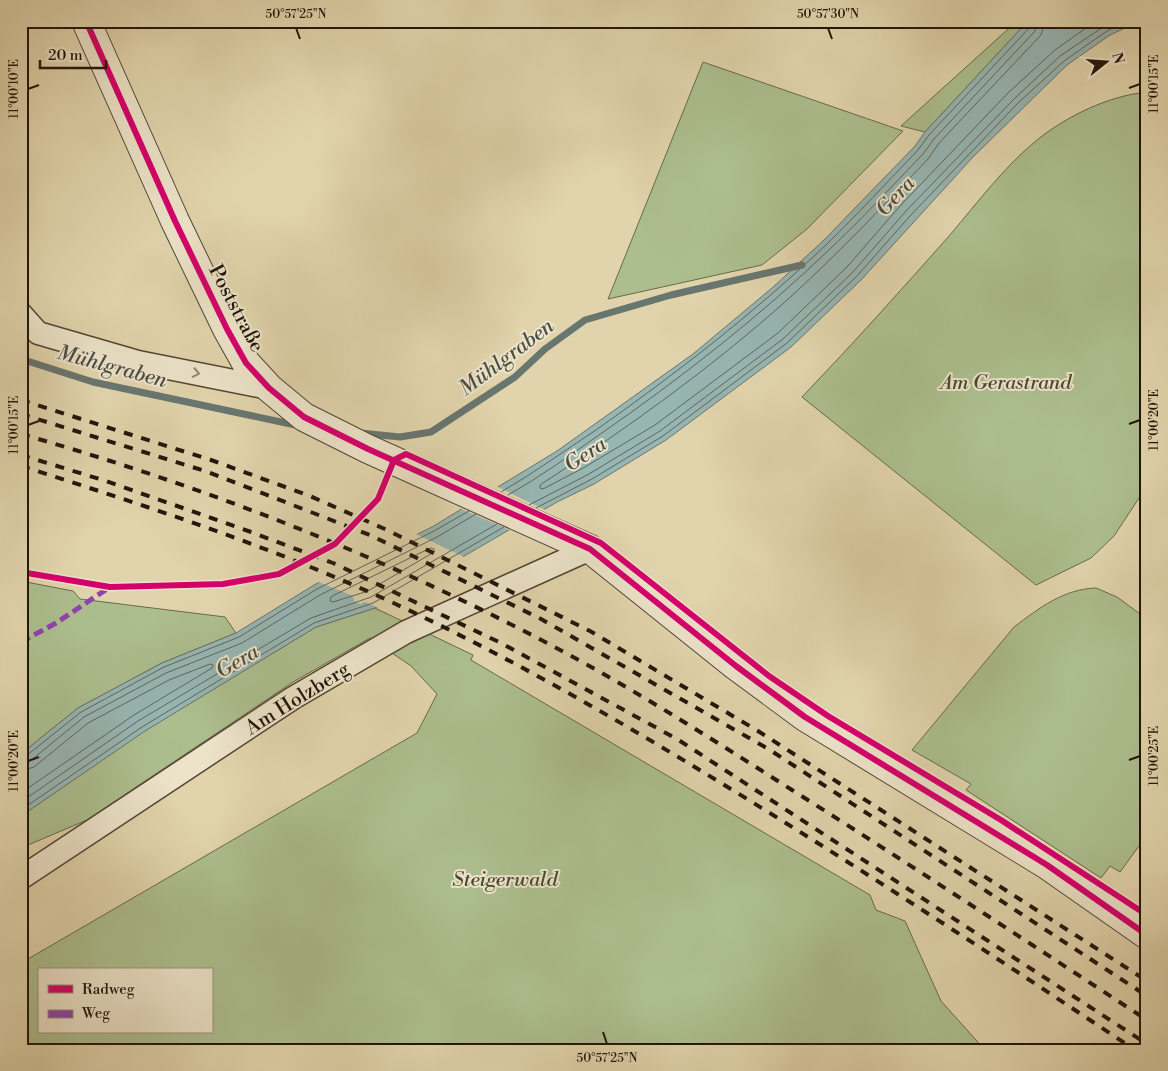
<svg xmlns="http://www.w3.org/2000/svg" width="1168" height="1071" font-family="'Libre Bodoni',serif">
	<rect width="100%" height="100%" fill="#e1d4ac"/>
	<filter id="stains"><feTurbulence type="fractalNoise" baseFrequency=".004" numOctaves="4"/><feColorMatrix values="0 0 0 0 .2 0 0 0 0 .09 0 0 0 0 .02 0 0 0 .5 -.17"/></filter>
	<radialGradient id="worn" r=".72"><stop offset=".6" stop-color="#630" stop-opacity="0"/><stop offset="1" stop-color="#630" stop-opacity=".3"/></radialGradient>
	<g fill="#acbe8e" stroke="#676a4c" fill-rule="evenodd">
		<path d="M 1017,21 L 1028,21 L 925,132 L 901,126 Z"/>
		<path d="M 703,62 L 903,131 L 807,229 L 762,265 L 608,299 Z"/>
		<path d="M 1147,92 L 1147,486 L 1114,536 L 1091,558 L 1036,585 L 802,397 C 853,344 901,290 950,235 C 977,203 1004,167 1037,140 C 1067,116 1108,96 1147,92 Z"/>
		<path d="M 21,581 L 73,591 L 80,599 L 225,617 L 236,633 L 162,663 L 78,708 L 21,754 Z"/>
		<path d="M 1096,588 L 1117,597 L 1147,619 L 1147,835 L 1120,872 L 1110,866 L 1101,878 L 966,790 L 971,784 L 912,750 L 1014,627 C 1039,608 1064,589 1096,588 Z"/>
		<path d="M 375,608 L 473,655 L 471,660 L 870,895 L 876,910 L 905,921 L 941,1001 L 985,1050 L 21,1050 L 21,963 L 417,733 L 437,694 L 411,666 L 370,638 L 293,682 L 87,820 L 21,848 L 21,816 L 144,731 L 316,627 ZM 39,970 L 211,970 L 211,1032 L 39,1032 Z"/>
	</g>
	<path fill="#97b6b3" stroke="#687670" d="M 1028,21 L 1140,21 L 1110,35 L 1067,65 L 973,157 L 861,280 L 791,347 L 666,440 L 594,484 L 557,502 L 375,608 L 316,627 L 145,731 L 21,816 L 21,754 L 78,708 L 162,663 L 236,633 L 314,585 L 432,527 L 557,451 L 693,354 L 772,288 L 824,240 L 915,146 L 925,132 Z"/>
	<g fill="#e1d4ac">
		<path d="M 496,486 L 547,511 L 512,531 L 459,508 Z"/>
		<path d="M 414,533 L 466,558 L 379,608 L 365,602 L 360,604 L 354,601 L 353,596 L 316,581 Z"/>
	</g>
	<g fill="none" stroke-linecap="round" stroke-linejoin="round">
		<g stroke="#5c665f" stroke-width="1">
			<path d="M 1045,21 L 1041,35 L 939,143 L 928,159 C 882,207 836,256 786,301 C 710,369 626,429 540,485 L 540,488 L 543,489 L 585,467 L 655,425 L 778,333 L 847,267 L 900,206 L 1008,93 L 1055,50 L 1096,21"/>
			<path d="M 501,492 C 534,473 564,451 596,430 C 677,373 754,313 826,245 C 858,214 888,181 918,150 L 929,135 L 1030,27 L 1031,21"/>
			<path d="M 508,495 C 540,477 569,456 599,435 C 681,378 758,318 830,249 C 862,219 892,186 923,154 L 934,139 L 1035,31 L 1038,21"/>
			<path d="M 529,505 L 589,474 L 660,431 L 783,339 L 853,272 L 906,211 L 1014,99 L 1060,56 L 1112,21"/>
			<path d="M 536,508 L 592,479 L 663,436 L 787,343 L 857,276 L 910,216 L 1018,103 L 1064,61 L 1107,31 L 1127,21"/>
			<path d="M 431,548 L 434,549 L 434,552 L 368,591 L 333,602 L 330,601 L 331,597 Z"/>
			<path d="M 21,757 L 26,756 L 81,712 L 164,667 L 239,637 L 317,589 L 434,531 L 469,511"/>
			<path d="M 21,764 L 30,761 L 84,717 L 166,673 L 242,643 L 320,595 L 437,537 L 476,514"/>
			<path d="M 21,771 L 34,767 L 88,723 L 169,680 L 210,664 L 213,665 L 212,668 L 134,715 L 21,793"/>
			<path d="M 21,802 L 138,721 L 311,618 L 371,597 L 497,524"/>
			<path d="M 21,810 L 142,727 L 314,623 L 373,603 L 504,527"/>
		</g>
		<g stroke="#687670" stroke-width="7">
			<path d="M 21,359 L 93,382 L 300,426"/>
			<path d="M 360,433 L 400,437 L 431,432 L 515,377 L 545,349 L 585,320 L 671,295 L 802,265"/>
		</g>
		<defs>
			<g id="minor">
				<path d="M 21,314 L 38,333 L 138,362 L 269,388"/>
				<path d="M 21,878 L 293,698 L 406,632 L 590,549"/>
			</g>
			<path id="tertiary" d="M 86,21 L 175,221 L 227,329 L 246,363 L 269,388 L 304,417 L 368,449 L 590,549 L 736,666 L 805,717 L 1047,865 L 1147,935"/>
		</defs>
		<use href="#minor" stroke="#524533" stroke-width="25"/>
		<use href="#tertiary" stroke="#524533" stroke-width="30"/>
		<use href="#minor" stroke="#ece3c9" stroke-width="22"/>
		<use href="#tertiary" stroke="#ece3c9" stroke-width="28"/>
		<g stroke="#22150b" stroke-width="4" stroke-dasharray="9 9" stroke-linecap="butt">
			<path d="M 21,400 L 211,460 L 310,496 L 387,530 L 590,631 L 758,731 L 1147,981"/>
			<path d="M 21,414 L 205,471 L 370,535 L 541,619 L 770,750 L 1147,996"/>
			<path d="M 21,434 C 193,483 362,548 522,630 C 615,677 704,734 792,790 C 911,865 1029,943 1147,1020"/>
			<path d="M 21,455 L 106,481 L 251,532 L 333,563 L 501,643 L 677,739 L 1147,1044"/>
			<path d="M 21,466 C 150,507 279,549 402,607 C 530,667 652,740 773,815 C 895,891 1015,970 1135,1050"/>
		</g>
		<path stroke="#8e44ad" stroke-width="5" stroke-dasharray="10 5" stroke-linecap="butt" d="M 21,642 L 56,623 L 110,587"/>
		<defs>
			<g id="cycleway">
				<path d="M 86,21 L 175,221 L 227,329 L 246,363 L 269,388 L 304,417 L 368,449 L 590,549 L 736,666 L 805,717 L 1047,865 L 1147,935"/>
				<path d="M 394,460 L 406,454 L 601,543 L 769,676 L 828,716 L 1001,820 L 1147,915"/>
				<path d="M 21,572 L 110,587 L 223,584 L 279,574 L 335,544 L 378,499 L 394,460"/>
			</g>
		</defs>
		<use href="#cycleway" stroke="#ece3c9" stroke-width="9"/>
		<use href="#cycleway" stroke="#d6006c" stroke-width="6"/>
	</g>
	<defs><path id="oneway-chevron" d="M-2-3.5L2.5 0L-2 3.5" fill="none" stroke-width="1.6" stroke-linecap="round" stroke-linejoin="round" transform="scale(1.25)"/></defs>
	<use stroke="#918674" href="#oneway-chevron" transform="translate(196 373) rotate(11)"/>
	<path fill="none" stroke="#22150b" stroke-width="2" d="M 296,28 L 300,39M 828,28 L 832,39M 1129,88 L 1140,84M 28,89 L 39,85M 1129,424 L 1140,420M 28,425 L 39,421M 1129,760 L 1140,756M 28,761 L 39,757M 603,1032 L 607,1044"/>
	<g text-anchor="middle" stroke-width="4" stroke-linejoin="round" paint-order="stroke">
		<g font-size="20" fill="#22150b" stroke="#ece3c9">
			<text transform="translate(237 308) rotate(62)" y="7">Poststraße</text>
			<text transform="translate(297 698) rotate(-32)" y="7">Am Holzberg</text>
		</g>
		<g font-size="20" font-style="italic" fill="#4b4832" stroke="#ece3c9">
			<text x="1006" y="389">Am Gerastrand</text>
			<text x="505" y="886">Steigerwald</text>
		</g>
		<g font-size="21" font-style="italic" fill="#4b4d46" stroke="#ece3c9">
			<text transform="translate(895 196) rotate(-47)" y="7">Gera</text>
			<text transform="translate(506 357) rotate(-37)" y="7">Mühlgraben</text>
			<text transform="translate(112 366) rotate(15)" y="7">Mühlgraben</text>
			<text transform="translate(585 454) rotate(-33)" y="7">Gera</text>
			<text transform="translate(237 661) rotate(-30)" y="7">Gera</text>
		</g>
	</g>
	<rect width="1168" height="1071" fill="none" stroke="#e1d4ac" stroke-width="55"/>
	<rect x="38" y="968" width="175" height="65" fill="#ece3c9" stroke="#9b917d"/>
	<rect x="48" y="985" width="25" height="8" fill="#d6006c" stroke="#9b917d"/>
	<text x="82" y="994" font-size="15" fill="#22150b">Radweg</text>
	<rect x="48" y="1010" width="25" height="8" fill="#8e44ad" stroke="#9b917d"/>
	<text x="82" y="1018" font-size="15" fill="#22150b">Weg</text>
	<g transform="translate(1106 62) rotate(73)" stroke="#ece3c9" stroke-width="4" paint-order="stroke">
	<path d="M0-4L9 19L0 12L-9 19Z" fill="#22150b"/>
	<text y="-8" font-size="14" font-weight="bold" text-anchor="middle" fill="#22150b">N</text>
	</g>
	<path d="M40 60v8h66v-8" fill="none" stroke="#22150b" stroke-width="2.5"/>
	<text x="48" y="60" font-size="15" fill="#22150b" stroke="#ece3c9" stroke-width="4" paint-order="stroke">20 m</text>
	<rect x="28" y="28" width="1112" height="1016" fill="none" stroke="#22150b" stroke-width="2"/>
	<g font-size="12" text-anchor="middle" fill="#22150b">
		<text x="296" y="18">50°57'25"N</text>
		<text x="828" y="18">50°57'30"N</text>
		<text transform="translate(1154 84) rotate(-90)" y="4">11°00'15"E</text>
		<text transform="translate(14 89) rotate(-90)" y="4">11°00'10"E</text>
		<text transform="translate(1154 420) rotate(-90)" y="4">11°00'20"E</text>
		<text transform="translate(14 425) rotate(-90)" y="4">11°00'15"E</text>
		<text transform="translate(1154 756) rotate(-90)" y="4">11°00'25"E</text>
		<text transform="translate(14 761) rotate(-90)" y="4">11°00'20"E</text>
		<text x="607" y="1062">50°57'25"N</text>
	</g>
	<rect width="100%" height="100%" filter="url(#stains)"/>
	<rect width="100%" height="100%" fill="url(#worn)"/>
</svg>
